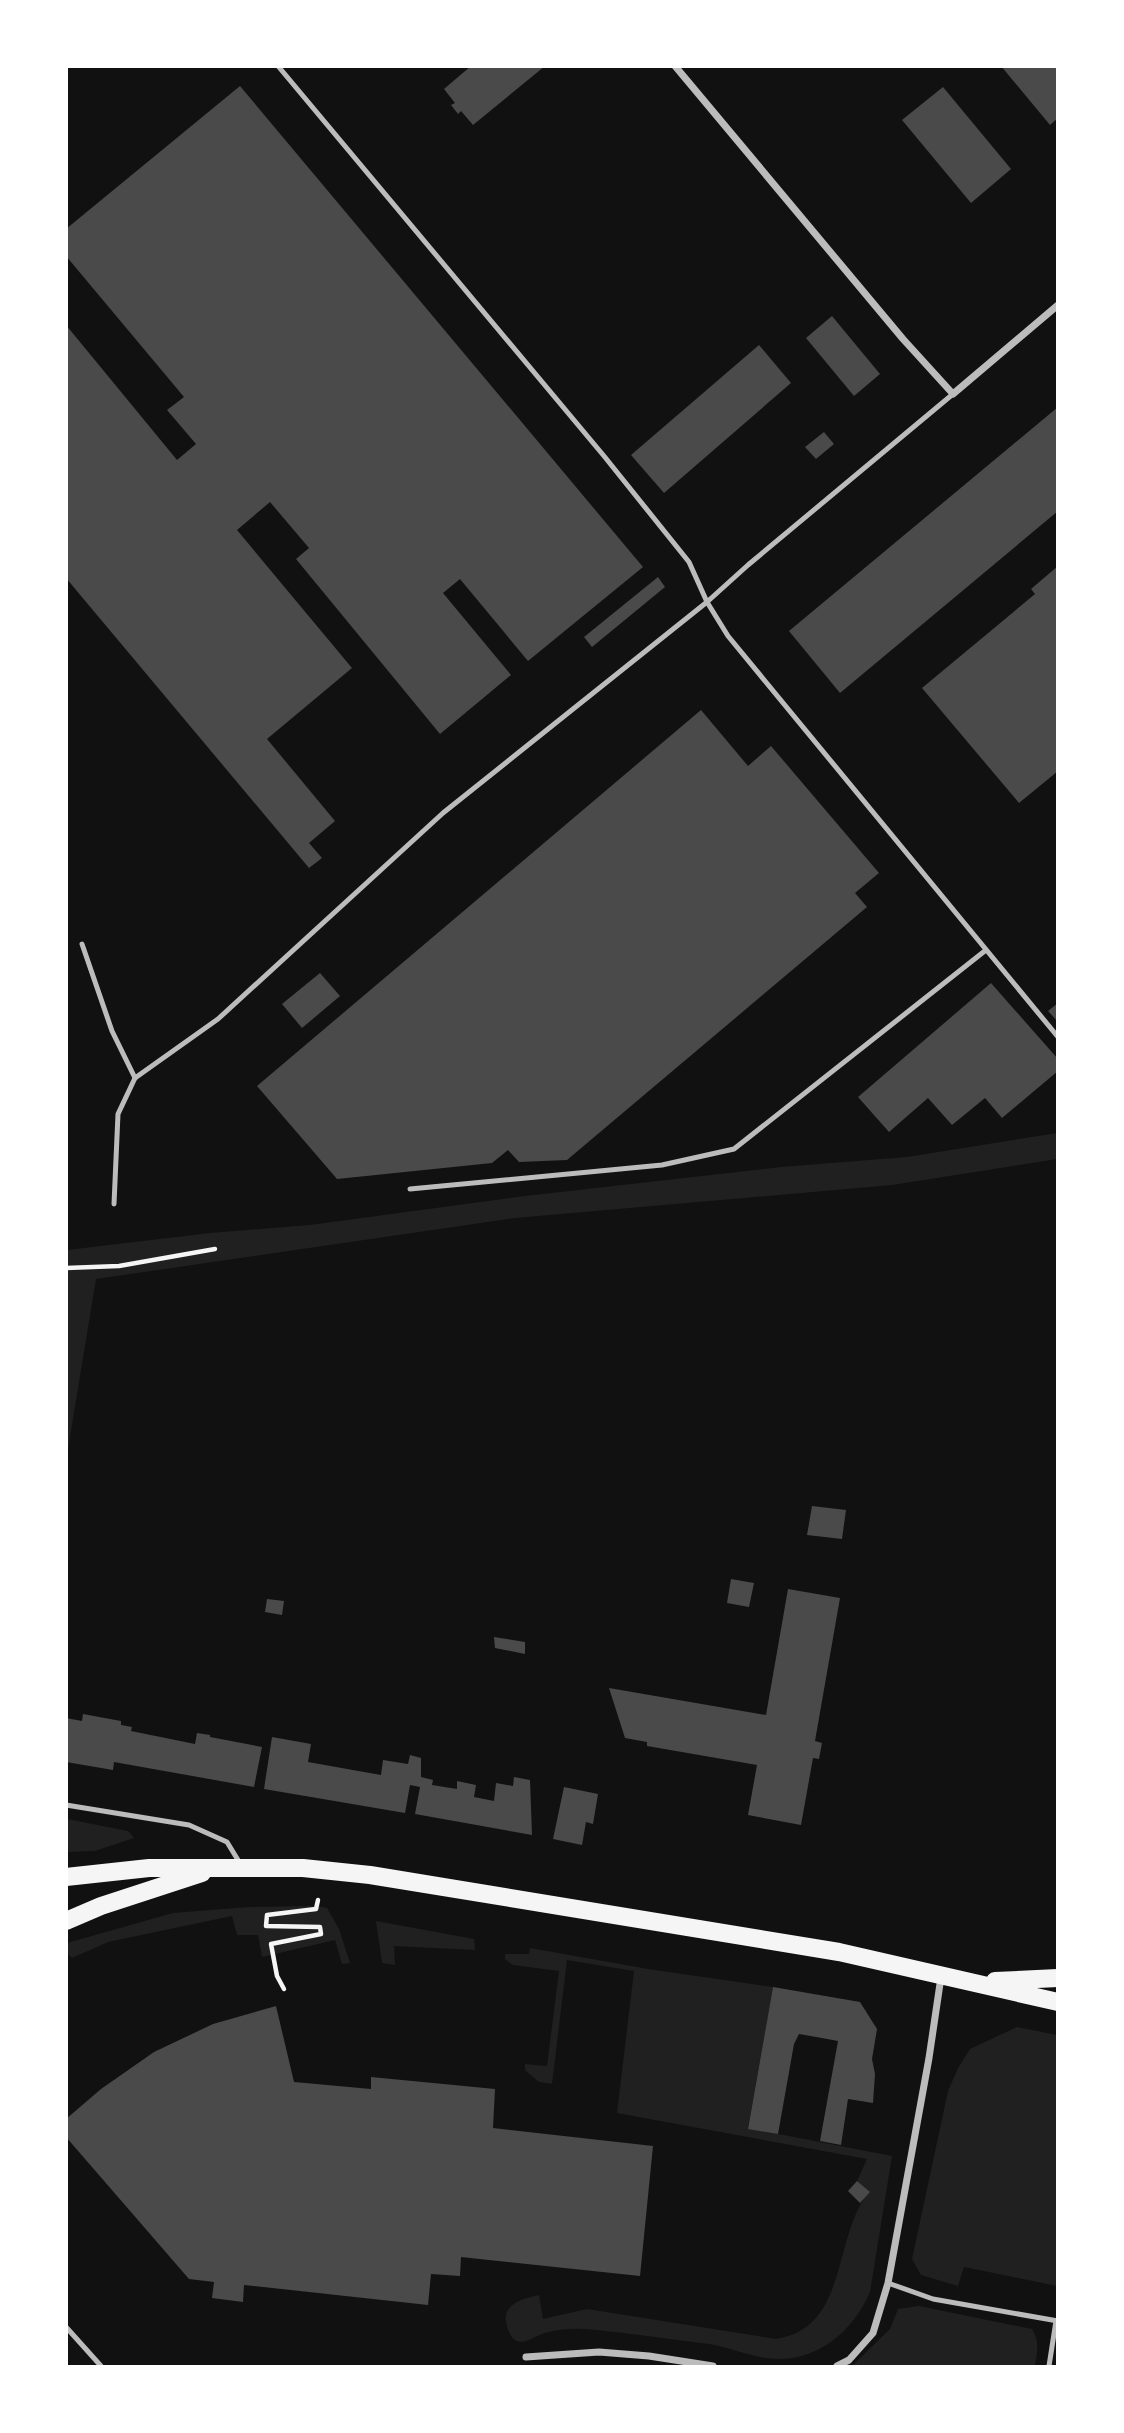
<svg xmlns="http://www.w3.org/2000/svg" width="1124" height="2433" font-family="Roboto,sans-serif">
	<rect width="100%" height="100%" fill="#111"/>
	<g fill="#202020">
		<path d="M 1057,1133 L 1057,1159 L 892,1185 L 515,1218 L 96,1279 L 67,1455 L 67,1250 L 210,1233 L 310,1225 L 525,1196 L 781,1167 L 907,1157 Z"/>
		<path d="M 67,1819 L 128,1831 L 134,1838 L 95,1851 L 67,1852 Z"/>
		<path d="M 317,1906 L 327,1908 L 339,1929 L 350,1963 L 342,1964 L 335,1940 L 262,1957 L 258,1935 L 237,1935 L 232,1916 L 108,1942 L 72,1958 L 67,1954 L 67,1943 L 173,1913 L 249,1907 Z"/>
		<path d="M 376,1921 L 474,1939 L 475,1950 L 394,1946 L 395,1965 L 382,1963 Z"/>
		<path d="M 530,1948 L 648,1969 L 773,1987 L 748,2128 L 892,2156 L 870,2292 C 852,2334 813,2365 766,2358 C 746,2355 728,2347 709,2344 C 681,2340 652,2337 624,2333 C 598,2330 571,2325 545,2333 C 536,2335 524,2346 515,2340 C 510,2337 507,2327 506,2322 C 503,2303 525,2298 539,2295 L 543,2319 L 587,2309 L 776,2339 C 849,2328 832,2237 869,2192 L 857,2181 L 867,2159 L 617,2113 L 634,1971 L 567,1960 L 552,2084 L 539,2082 L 525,2070 L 525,2064 L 547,2066 L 559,1971 L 513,1965 L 505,1959 L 505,1954 L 529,1954 Z"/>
		<path d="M 1017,2027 L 1057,2035 L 1057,2286 L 964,2267 L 958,2286 L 921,2275 L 912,2259 L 948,2091 L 958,2068 L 970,2049 Z"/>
		<path d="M 919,2306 L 1032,2329 C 1040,2342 1037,2352 1035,2366 L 852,2366 L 890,2329 L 898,2309 Z"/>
	</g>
	<g fill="#4a4a4a">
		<path d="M 471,66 L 545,66 L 473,125 L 461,111 L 458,114 L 451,105 L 455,103 L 444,89 Z"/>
		<path d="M 1001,66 L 1058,66 L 1058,118 L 1050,125 Z"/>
		<path d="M 240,86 L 643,567 L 528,661 L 460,579 L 443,593 L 511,675 L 440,734 L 296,559 L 309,548 L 270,502 L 237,530 L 352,668 L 267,739 L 335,821 L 309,843 L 322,858 L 309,868 L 66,578 L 66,325 L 177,460 L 196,444 L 167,410 L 184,397 L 66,256 L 66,229 Z"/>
		<path d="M 943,87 L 1011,169 L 971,203 L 902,120 Z"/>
		<path d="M 832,316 L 880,374 L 854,396 L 806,338 Z"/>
		<path d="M 759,345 L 791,383 L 664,493 L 631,455 Z"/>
		<path d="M 1058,407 L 1058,511 L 840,693 L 789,631 Z"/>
		<path d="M 824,432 L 834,444 L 816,459 L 805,447 Z"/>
		<path d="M 1058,566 L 1058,771 L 1019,803 L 922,688 L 1035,594 L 1031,589 Z"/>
		<path d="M 658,577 L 665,587 L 592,647 L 584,637 Z"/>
		<path d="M 701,710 L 748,766 L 771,746 L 879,873 L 855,893 L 867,907 L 567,1160 L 519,1162 L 508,1150 L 492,1163 L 337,1179 L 257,1086 Z"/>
		<path d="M 320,973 L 340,996 L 302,1028 L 282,1004 Z"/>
		<path d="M 991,983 L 1058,1059 L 1058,1071 L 1002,1118 L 985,1098 L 952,1125 L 928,1098 L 889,1132 L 858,1097 Z"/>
		<path d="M 1058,1003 L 1058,1022 L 1048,1011 Z"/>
		<path d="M 812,1506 L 846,1510 L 842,1539 L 807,1535 Z"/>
		<path d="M 731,1579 L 754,1583 L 749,1607 L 727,1603 Z"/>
		<path d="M 788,1589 L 840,1598 L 815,1741 L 822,1743 L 819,1759 L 813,1758 L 801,1825 L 748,1815 L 757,1765 L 647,1746 L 647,1742 L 625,1738 L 609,1688 L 766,1715 Z"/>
		<path d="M 267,1599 L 284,1601 L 282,1615 L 265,1612 Z"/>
		<path d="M 494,1637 L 525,1642 L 525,1654 L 495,1648 Z"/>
		<path d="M 83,1714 L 121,1721 L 121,1725 L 132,1727 L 131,1731 L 195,1744 L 197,1733 L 210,1735 L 210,1737 L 262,1747 L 254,1787 L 114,1762 L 113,1770 L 66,1762 L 66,1718 L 82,1721 Z"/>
		<path d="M 272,1737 L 311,1744 L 308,1762 L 381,1775 L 383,1760 L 408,1764 L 410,1755 L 421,1758 L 421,1777 L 433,1780 L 432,1785 L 457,1789 L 457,1781 L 476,1785 L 474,1797 L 494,1801 L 496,1783 L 513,1786 L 514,1777 L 530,1780 L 532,1835 L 415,1814 L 420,1787 L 410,1785 L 405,1813 L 264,1789 Z"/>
		<path d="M 564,1787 L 598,1794 L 593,1824 L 586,1822 L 582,1845 L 553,1839 Z"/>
		<path d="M 773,1987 L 860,2002 L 877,2029 L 872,2059 L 875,2074 L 873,2103 L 848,2099 L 841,2145 L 820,2141 L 838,2041 L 822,2038 L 799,2034 L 794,2044 L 778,2134 L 748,2129 Z"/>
		<path d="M 276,2006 L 294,2082 L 371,2089 L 371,2077 L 495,2089 L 493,2128 L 653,2146 L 640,2276 L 461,2257 L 460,2276 L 431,2274 L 428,2305 L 244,2285 L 243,2302 L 212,2298 L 214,2282 L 189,2279 L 66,2137 L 66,2119 L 101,2089 L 154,2052 L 213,2024 Z"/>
		<path d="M 857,2181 L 870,2192 L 860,2203 L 848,2191 Z"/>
	</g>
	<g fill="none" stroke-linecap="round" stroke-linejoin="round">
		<g stroke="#f5f5f5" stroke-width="4.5">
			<path d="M 66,1268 L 119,1266 L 215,1249"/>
			<path d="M 284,1989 L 277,1976 L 271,1944 L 321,1934 L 320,1927 L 266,1926 L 267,1915 L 316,1909 L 318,1900"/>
		</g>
		<g stroke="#bcbcbc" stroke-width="5">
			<path d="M 278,66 L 604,456 L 689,562 L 707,602 L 728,636 L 1058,1037"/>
			<path d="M 82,944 L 112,1031 L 135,1078"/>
			<path d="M 410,1189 L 662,1165 L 734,1149 L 986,950"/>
			<path d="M 114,1204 L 118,1114 L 135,1078 L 218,1019 L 443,813 L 707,602 L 748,565 L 953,394"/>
			<path d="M 66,1805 L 189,1825 L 227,1842 L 241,1865"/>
			<path d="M 888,2283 L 933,2299 L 1058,2321"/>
			<path d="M 66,2327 L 101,2366"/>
			<path d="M 1049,2366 L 1056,2321"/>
		</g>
		<g stroke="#bcbcbc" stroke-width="7">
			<path d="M 675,66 L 903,339 L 953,394 L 1058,305"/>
			<path d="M 526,2357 L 599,2352 L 649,2356 L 713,2366"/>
			<path d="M 837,2366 L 849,2360 L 873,2333 L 888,2283 L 929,2058 L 941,1977"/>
		</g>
		<g stroke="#f5f5f5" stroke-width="18">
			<path d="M 66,1877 L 149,1868 L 303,1868 L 370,1875 L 839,1952 L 1058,2002"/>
			<path d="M 66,1921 L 101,1906 L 202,1873"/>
			<path d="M 995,1981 L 1058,1978"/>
		</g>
	</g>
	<rect width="1124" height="2433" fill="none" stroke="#ffffff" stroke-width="136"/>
</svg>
